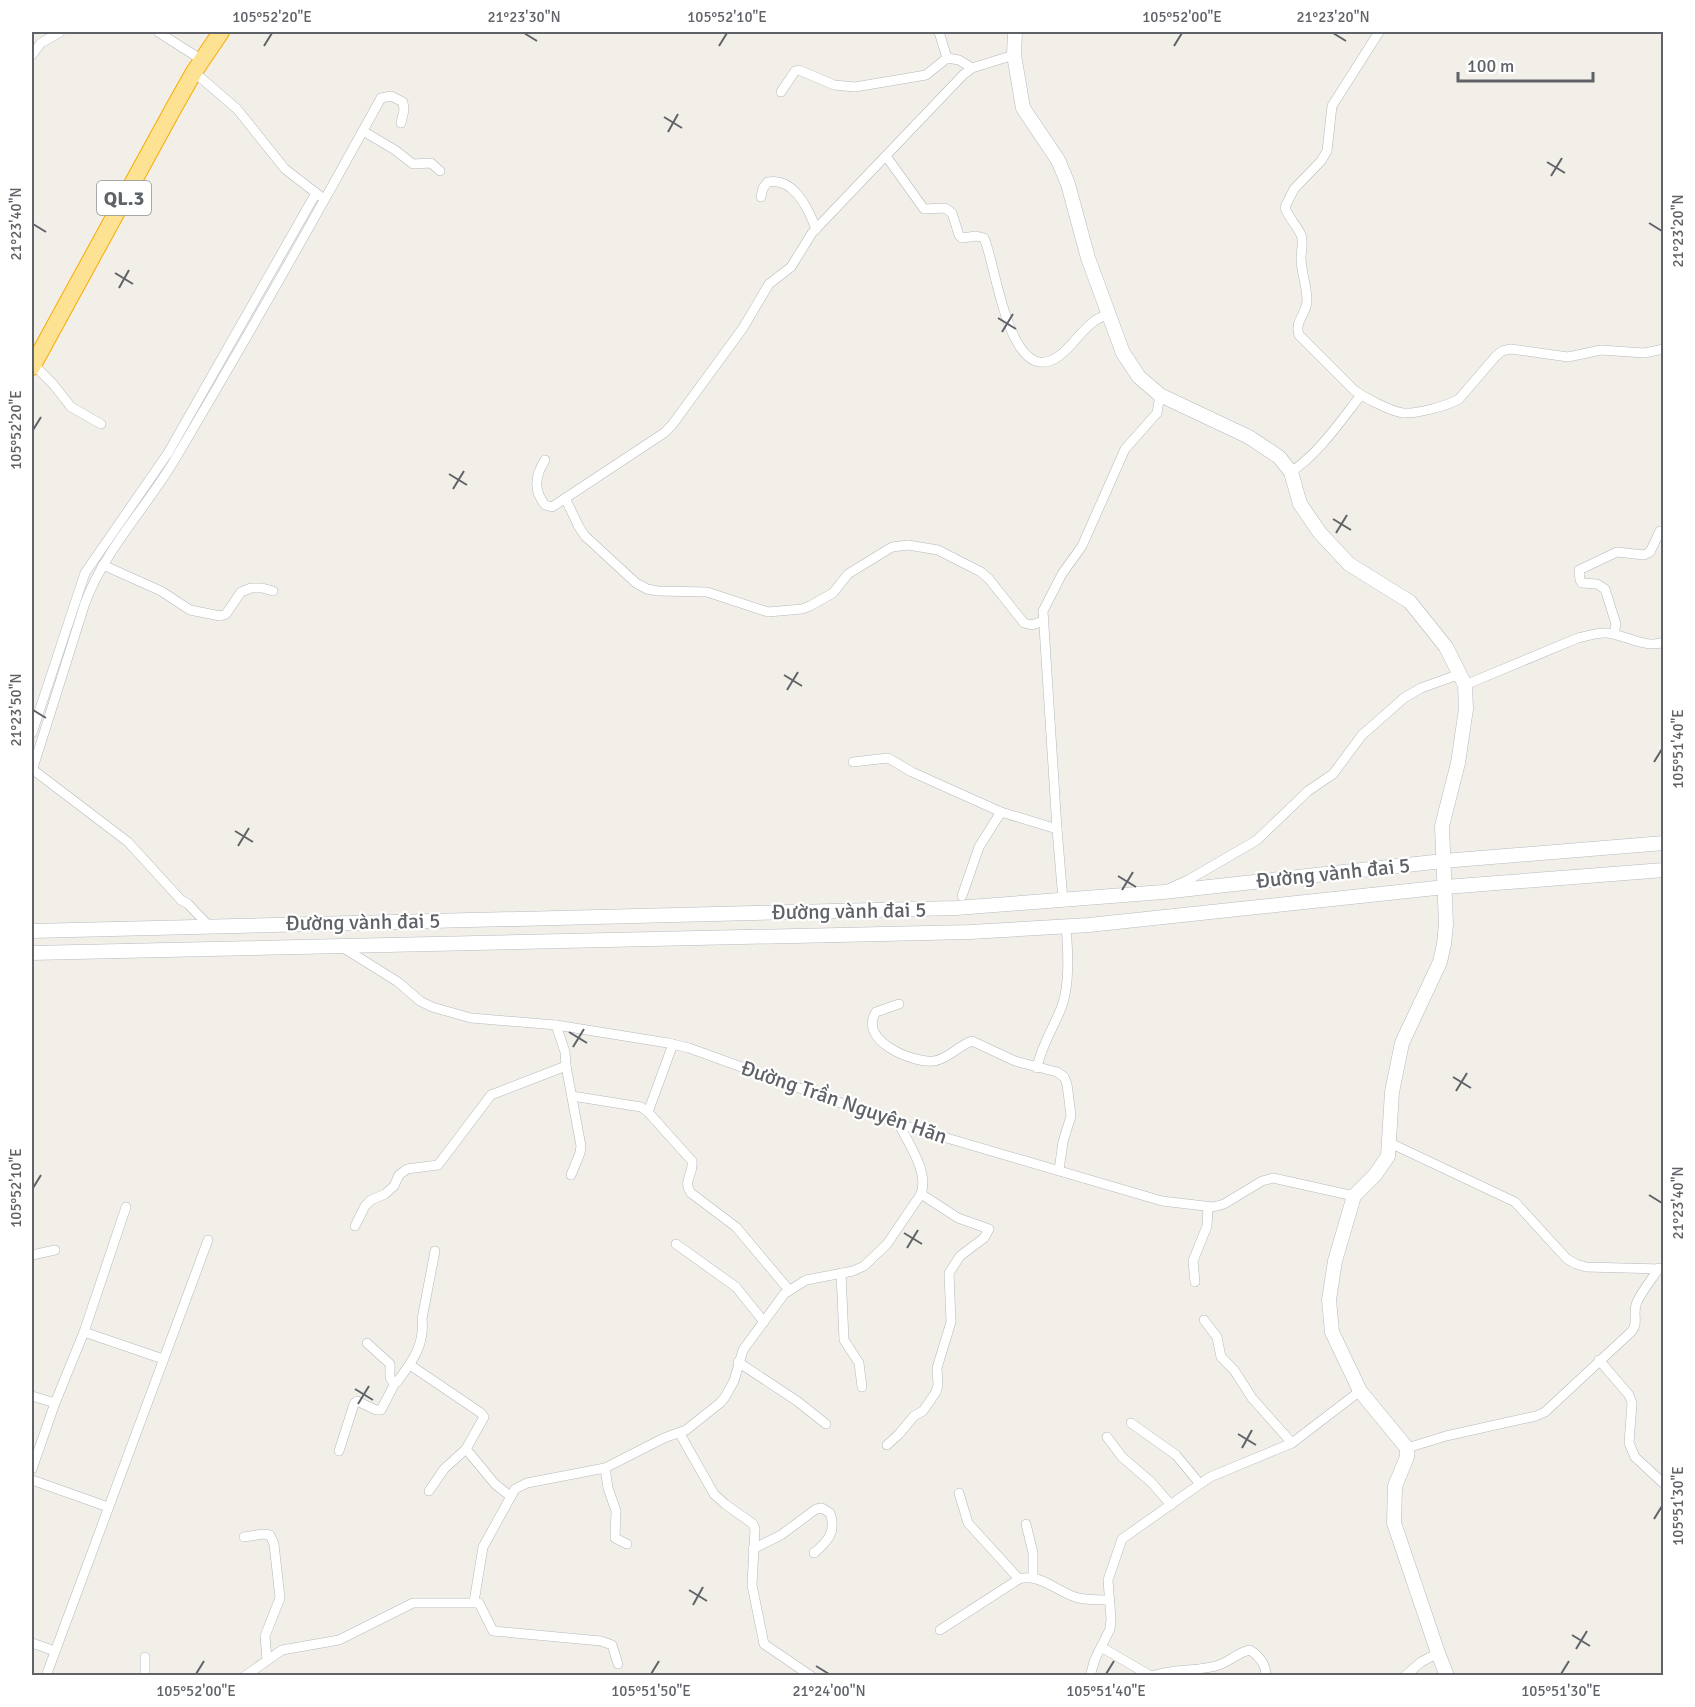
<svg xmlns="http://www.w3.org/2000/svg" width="1695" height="1707" font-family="Signika,sans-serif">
	<rect width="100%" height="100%" fill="#f1efe8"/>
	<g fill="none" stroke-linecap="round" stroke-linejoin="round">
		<defs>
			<g id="street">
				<path d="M 158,32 L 202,60"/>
				<path d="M 939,32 L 947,58"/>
				<path d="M 1379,32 L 1332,106 L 1327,151 L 1321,161 L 1294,189 L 1285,207 C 1288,218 1297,225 1301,235 C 1304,242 1301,251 1301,258 C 1301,272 1307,286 1307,300 C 1307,314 1294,321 1299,335 L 1354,390 C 1365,398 1390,411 1403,413 C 1417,414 1447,406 1459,399 L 1496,356 L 1502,351 L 1511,349 L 1568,357 L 1601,350 L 1644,353 L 1664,349"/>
				<path d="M 32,55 L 41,43 L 60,32"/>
				<path d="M 194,72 L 237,109 L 285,169 L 320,196"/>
				<path d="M 781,92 L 795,71 L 799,70 L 834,85 L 855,87 L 926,75 L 947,58 L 959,60 L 972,68"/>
				<path d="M 363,131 L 395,150 L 413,164 L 431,163 L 440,171"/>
				<path d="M 886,156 L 924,209 L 945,208 L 952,213 L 959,235 L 962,238 L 976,236 L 984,238 C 996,263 1009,392 1059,356 C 1076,344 1087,319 1108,315"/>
				<path d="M 761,197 L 763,188 L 768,182 C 794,177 809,210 816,229"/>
				<path d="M 33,364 L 53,384 L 71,407 L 101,424"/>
				<path d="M 545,460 C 535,476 533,490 545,505 L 552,507 L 664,433 L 672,425 L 743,328 L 769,284 L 791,267 L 812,233 L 963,75 L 972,68 L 1014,55"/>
				<path d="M 1291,472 C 1320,452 1339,423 1361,395"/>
				<path d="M 565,498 L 579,527 L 585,536 L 636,583 L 647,589 L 658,591 L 707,592 L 768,612 L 802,609 L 810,606 L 833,593 L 848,574 L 892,547 L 908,545 L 938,550 L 981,572 L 989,579 L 1024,623 L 1032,625 L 1043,621"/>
				<path d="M 103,565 L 161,591 L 190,610 L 220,616 L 226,614 L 241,592 L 251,588 L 262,588 L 273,591"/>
				<path d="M 1614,634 L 1616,624 L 1605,589 L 1597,584 L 1582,583 L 1580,580 L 1579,570 L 1617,552 L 1644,555 L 1650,552 L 1660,531"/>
				<path d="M 1465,685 L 1578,638 C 1588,636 1597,632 1607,633 C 1626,635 1645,649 1664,642"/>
				<path d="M 32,733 L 85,573 L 168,453 L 316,193"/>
				<path d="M 853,762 L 888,758 L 912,772 L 1001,812 L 1057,829"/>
				<path d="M 32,769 L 128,842 L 181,900 L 188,904 L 209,926"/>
				<path d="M 32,771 L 85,603 C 105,550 145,509 174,461 C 245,341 314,220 381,98 L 391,96 L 403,102 L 404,110 L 401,123"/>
				<path d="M 1170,888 L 1190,879 L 1257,840 L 1308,791 L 1333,774 L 1362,735 L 1404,698 L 1421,688 L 1460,674"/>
				<path d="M 962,896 L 979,847 L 1001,812"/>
				<path d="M 1063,900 L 1057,829 L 1043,611 L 1062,574 L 1082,546 L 1125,449 L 1157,413 L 1160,395"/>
				<path d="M 342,947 L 398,982 L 420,1001 L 432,1007 L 471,1018 L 556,1025 L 668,1043 L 689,1048 L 899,1124 L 1162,1201 L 1213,1207 L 1224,1204 L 1262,1181 L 1273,1178 L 1354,1196"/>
				<path d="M 899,1004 L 876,1012 C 858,1040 911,1063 934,1061 C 948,1059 958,1046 972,1041 L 1015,1061 L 1057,1072 L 1064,1077 L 1067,1084 L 1071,1116 L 1063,1142 L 1059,1170"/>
				<path d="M 556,1025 L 565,1052 L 566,1066 L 581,1146 L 580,1153 L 571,1175"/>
				<path d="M 1037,1068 C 1041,1046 1054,1027 1062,1006 C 1070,983 1068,951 1066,926"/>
				<path d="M 572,1096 L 641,1107 L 648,1112 L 692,1161 C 694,1174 682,1181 691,1193 L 736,1227 L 789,1290"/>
				<path d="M 648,1112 L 673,1044"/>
				<path d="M 1390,1143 L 1515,1202 L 1567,1259 L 1576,1264 L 1586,1267 L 1662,1269"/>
				<path d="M 355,1226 L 365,1206 L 371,1200 L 385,1194 L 394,1186 L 399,1175 L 407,1169 L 438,1165 L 491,1095 L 566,1066"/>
				<path d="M 676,1244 L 736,1287 L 764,1322"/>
				<path d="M 32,1255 L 55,1250"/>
				<path d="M 841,1273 L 844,1340 L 859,1363 L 862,1387"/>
				<path d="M 1195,1282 L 1193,1261 L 1207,1226 L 1208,1207"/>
				<path d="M 1204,1320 L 1217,1337 L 1221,1357 L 1234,1370 L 1252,1398 L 1292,1443"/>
				<path d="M 84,1332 L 163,1359"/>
				<path d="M 367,1343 L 390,1364 C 391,1371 387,1379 395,1383 L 397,1382 C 412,1362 425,1345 422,1319 L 435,1251"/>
				<path d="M 1599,1360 L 1629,1395 L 1632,1403 L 1629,1443 L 1635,1457 L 1664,1484"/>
				<path d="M 738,1362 L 797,1401 L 826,1424"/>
				<path d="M 410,1365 L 481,1413 L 484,1417 L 466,1449 L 444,1469 L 429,1491"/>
				<path d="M 32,1396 L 55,1403"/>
				<path d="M 1131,1423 L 1176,1455 L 1200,1484"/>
				<path d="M 680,1434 L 714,1494 L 725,1504 L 753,1524 L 755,1529 L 752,1585 L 764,1644 L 811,1676"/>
				<path d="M 1107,1437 L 1122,1457 L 1151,1482 L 1171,1505"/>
				<path d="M 887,1445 L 899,1434 L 914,1416 L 923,1411 L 936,1392 L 938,1385 L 937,1368 L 951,1322 L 949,1273 L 960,1256 L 984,1238 L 989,1229 L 958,1218 L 921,1194"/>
				<path d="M 1407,1448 L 1446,1436 L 1536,1416 L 1545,1412 L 1632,1331 C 1639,1322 1632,1313 1637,1302 C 1642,1291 1652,1279 1659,1268"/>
				<path d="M 466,1449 L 495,1484 L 510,1496"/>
				<path d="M 339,1451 L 354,1404 L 357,1401 L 376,1410 L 381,1410 L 395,1383"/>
				<path d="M 605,1468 L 608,1488 L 616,1511 L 615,1538 L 627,1544"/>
				<path d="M 32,1469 L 55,1403 L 84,1332 L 126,1207"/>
				<path d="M 32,1480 L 108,1507"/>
				<path d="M 959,1493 L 968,1523 L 1019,1579"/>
				<path d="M 1026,1524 L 1033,1553 L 1033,1577"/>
				<path d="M 244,1537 L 263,1534 L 270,1535 L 274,1544 L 280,1598 L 265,1636 L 267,1660"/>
				<path d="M 753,1549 L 781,1535 L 816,1509 L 822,1508 L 830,1513 C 837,1532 827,1542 814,1553"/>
				<path d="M 474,1602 L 483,1547 L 515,1489 L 527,1483 L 605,1468 L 664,1438 L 686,1430 L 720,1403 L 725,1397 L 734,1381 L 743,1350 L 784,1294 L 806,1280 L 853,1271 L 864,1266 L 887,1244 L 921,1194 C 929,1172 909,1145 899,1124"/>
				<path d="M 940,1630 L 1019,1579 C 1040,1573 1056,1591 1075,1597 C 1086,1601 1098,1599 1109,1600"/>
				<path d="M 32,1643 L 55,1651"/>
				<path d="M 1101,1647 L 1151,1676"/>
				<path d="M 46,1676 L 208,1240"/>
				<path d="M 145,1676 L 145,1657"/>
				<path d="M 245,1676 L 282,1650 L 339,1640 L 413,1603 L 479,1603 L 493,1631 L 601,1641 L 612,1645 L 618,1664"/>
				<path d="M 1090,1676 L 1095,1659 L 1110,1629 L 1111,1619 L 1108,1580 L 1122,1539 L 1210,1477 L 1292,1443 L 1360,1391"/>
				<path d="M 1152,1676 C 1174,1668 1198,1672 1219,1665 C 1230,1661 1239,1652 1250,1650 C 1258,1655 1268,1666 1265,1676"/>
				<path d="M 1405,1676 L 1421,1662 L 1438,1653"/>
			</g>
			<g id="secondary">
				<path d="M 1015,32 L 1014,55 L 1023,108 L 1058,160 L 1068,184 L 1088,258 L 1123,353 L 1139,377 L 1160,395 L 1249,437 L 1279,457 L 1291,472 L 1300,504 L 1320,533 L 1349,564 L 1410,602 L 1446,647 L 1465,685 L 1466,709 L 1458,763 L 1442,826 L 1446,924 L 1444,944 L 1440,962 L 1402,1043 L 1392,1092 L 1388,1156 L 1375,1175 L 1354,1196 L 1335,1261 L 1329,1300 L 1332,1332 L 1360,1391 L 1407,1448 L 1407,1457 L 1395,1486 L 1394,1523 L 1438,1653 L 1447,1676"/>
				<path d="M 32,931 L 956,908 L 1163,892 L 1443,861 L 1664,843"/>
				<path d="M 32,953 L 970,932 L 1089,925 L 1445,887 L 1664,870"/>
			</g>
			<path id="highway" d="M 32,367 L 172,111 L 194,72 L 221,32"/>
		</defs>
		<use href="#street" stroke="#b5b8bc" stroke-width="10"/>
		<use href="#secondary" stroke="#b6babf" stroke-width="15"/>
		<use href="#highway" stroke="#f9ab00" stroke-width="18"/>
		<use href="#street" stroke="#fff" stroke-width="9"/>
		<use href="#secondary" stroke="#fff" stroke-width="14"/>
		<use href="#highway" stroke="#fde293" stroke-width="16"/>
	</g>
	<path fill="none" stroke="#5f6368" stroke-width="2" d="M 524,33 L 537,41M 1333,33 L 1346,41M 264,46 L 272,33M 719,46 L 727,33M 1174,46 L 1182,33M 664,117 L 682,128M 668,132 L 678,114M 1547,162 L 1565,173M 1551,176 L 1562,158M 1649,223 L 1662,231M 33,224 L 46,232M 115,273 L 133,284M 119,288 L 129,270M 998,318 L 1016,329M 1002,332 L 1013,314M 33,430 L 41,417M 449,474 L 467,485M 453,489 L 464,471M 1333,519 L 1351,530M 1336,533 L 1347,515M 784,675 L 802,686M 787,690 L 798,672M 33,710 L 46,718M 1654,762 L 1662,749M 235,831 L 253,842M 238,846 L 249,828M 1118,876 L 1136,887M 1122,890 L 1133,872M 569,1032 L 587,1043M 573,1047 L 584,1029M 1453,1077 L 1471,1088M 1456,1091 L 1467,1073M 33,1188 L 41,1175M 1649,1195 L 1662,1203M 904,1233 L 922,1244M 907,1248 L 918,1230M 355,1389 L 373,1400M 358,1404 L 369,1386M 1238,1434 L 1256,1445M 1242,1448 L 1252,1430M 1654,1519 L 1662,1506M 689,1590 L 707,1601M 693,1605 L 703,1587M 1572,1635 L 1590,1646M 1576,1649 L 1587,1631M 816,1666 L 829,1674M 196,1674 L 204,1661M 651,1674 L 659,1661M 1106,1674 L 1114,1661M 1561,1674 L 1569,1661"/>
	<g text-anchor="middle" stroke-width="4.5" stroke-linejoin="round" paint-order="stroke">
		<rect fill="#fff" stroke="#8f9295" stroke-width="1.5" x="97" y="181" width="54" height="34" rx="4.5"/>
		<g font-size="20" font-weight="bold" fill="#5f6368">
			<text x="124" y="205">QL.3</text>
		</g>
		<g font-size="21" fill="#5f6368" stroke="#fff">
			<text transform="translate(1333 873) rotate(-6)" y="7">Đường vành đai 5</text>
			<text transform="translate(849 911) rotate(-1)" y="7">Đường vành đai 5</text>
			<text transform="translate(363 922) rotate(-1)" y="7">Đường vành đai 5</text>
			<text transform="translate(844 1102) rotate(19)" y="7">Đường Trần Nguyên Hãn</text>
		</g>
	</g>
	<rect width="1695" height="1707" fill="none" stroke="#ffffff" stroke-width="66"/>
	<path d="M1458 72v9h135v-9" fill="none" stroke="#5f6368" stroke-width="3"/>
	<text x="1467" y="72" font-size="18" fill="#5f6368" stroke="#ffffff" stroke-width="4.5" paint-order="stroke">100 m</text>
	<rect x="33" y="33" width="1629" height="1641" fill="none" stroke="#5f6368" stroke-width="2"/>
	<g font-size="15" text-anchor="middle" fill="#5f6368">
		<text x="272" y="22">105°52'20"E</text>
		<text x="524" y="22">21°23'30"N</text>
		<text x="727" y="22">105°52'10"E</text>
		<text x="1182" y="22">105°52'00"E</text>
		<text x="1333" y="22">21°23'20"N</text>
		<text transform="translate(16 224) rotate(-90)" y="5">21°23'40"N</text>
		<text transform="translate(1678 231) rotate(-90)" y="5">21°23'20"N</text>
		<text transform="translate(16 430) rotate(-90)" y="5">105°52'20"E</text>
		<text transform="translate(16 710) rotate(-90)" y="5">21°23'50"N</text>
		<text transform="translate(1678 749) rotate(-90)" y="5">105°51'40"E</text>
		<text transform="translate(16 1188) rotate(-90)" y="5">105°52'10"E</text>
		<text transform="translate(1678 1203) rotate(-90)" y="5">21°23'40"N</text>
		<text transform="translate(1678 1506) rotate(-90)" y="5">105°51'30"E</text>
		<text x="196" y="1696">105°52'00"E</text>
		<text x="651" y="1696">105°51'50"E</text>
		<text x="829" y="1696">21°24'00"N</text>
		<text x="1106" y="1696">105°51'40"E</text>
		<text x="1561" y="1696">105°51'30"E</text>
	</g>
</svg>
